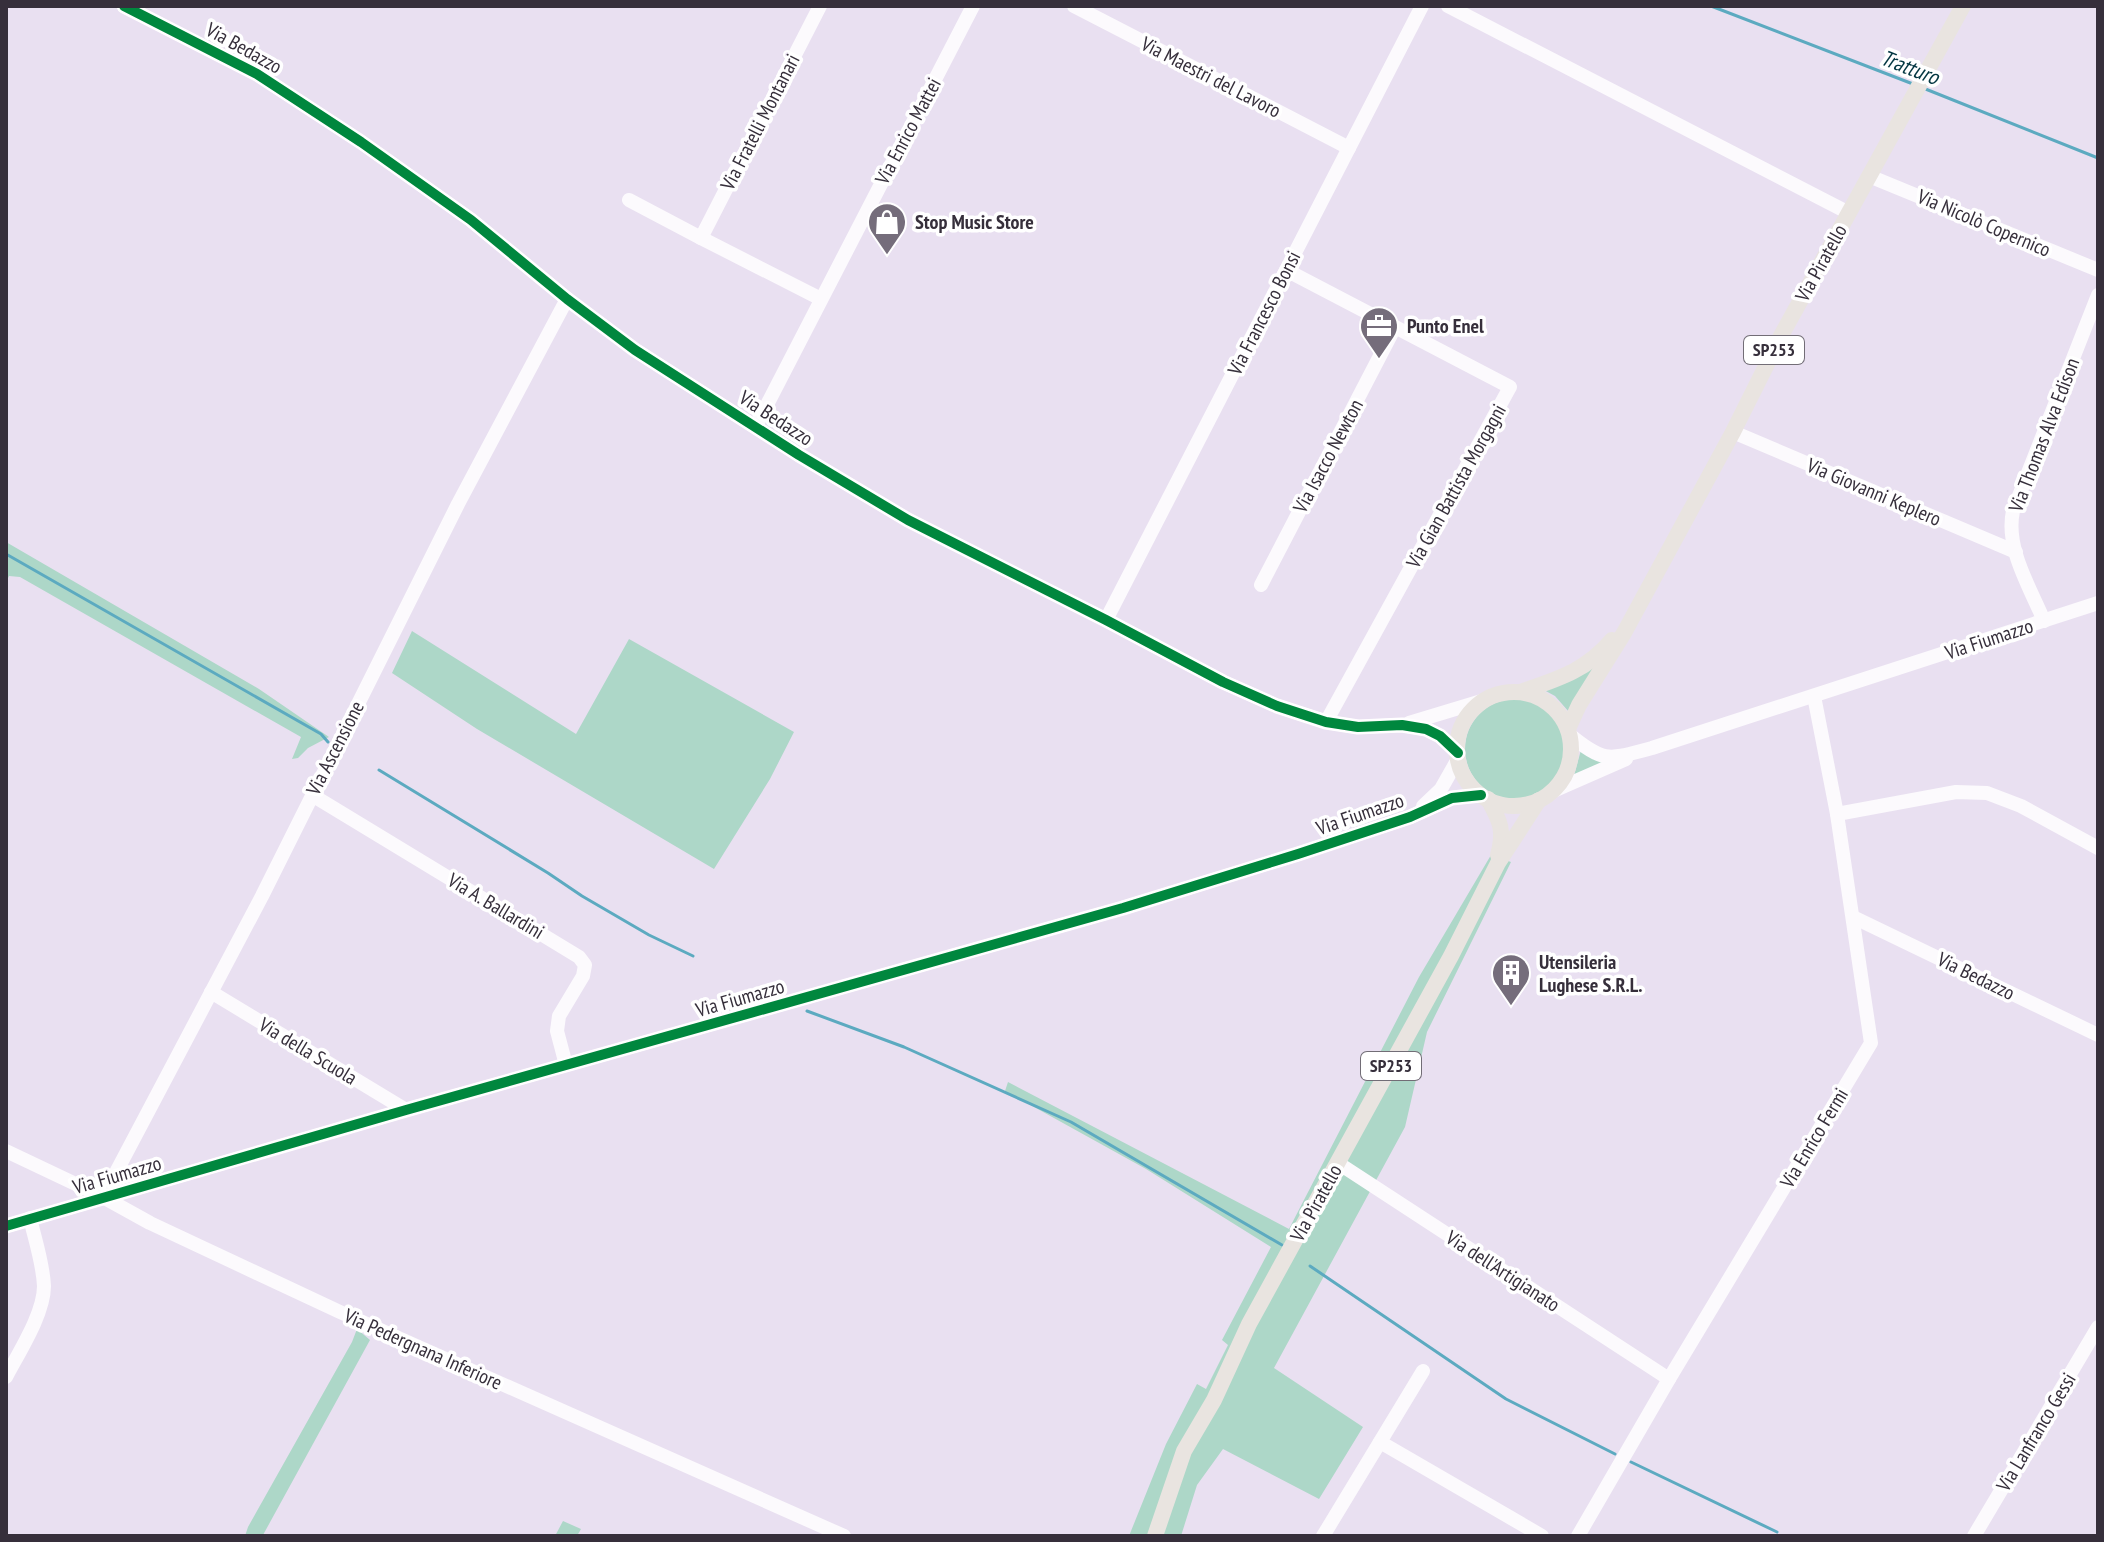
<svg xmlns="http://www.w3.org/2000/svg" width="2104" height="1542" font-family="'PT Sans Narrow',sans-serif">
	<rect width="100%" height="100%" fill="#e9e0f1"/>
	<g fill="#add7c8">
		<path d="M 6,542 L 259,689 L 329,737 L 308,748 L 298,758 L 292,759 L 301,737 L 20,577 L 9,576 L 6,582 Z"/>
		<path d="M 412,631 L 576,734 L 629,639 L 794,732 L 770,779 L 714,869 L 477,729 L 392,673 Z"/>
		<path d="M 1600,661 L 1569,712 L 1555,696 L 1542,689 Z"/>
		<circle cx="1515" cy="749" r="50"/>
		<path d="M 1581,750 L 1609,762 L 1573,779 Z"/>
		<path d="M 1491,855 L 1511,862 L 1427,1032 L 1405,1127 L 1274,1368 L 1363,1427 L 1319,1499 L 1223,1449 L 1197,1485 L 1181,1536 L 1129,1536 L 1166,1444 L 1197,1384 L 1206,1389 L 1228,1345 L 1222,1340 L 1271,1247 L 1146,1169 L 1005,1091 L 1008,1082 L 1289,1229 L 1419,977 Z"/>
		<path d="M 357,1329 L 370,1340 L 263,1535 L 265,1536 L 245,1536 L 248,1527 L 352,1342 Z"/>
		<path d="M 563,1521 L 581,1529 L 577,1536 L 555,1536 Z"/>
	</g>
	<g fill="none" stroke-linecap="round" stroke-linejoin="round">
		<g stroke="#5caac0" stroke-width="3">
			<path d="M 1711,6 L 1913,84"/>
			<path d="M 1923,88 L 2098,158"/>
			<path d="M 6,554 L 321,734 L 328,742"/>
			<path d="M 379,770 L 548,873 L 582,896 L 649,935 L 693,956"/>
			<path d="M 807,1011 L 904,1047 L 1071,1122 L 1282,1245"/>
			<path d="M 1310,1266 L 1506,1399 L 1615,1454"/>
			<path d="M 1631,1462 L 1777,1532"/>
		</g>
		<g stroke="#fcfafd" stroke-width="14">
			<path d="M 124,6 L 257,74 L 361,142 L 471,220 L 567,299 L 635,350 L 799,455 L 908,520 L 1106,620 L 1223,682 L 1277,706 L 1326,722 L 1358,727 L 1402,725 L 1426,729 L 1440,736 L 1458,753"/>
			<path d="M 1074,6 L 1349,148"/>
			<path d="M 1448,6 L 1849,213"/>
			<path d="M 1869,176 L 2098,270"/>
			<path d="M 629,200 L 701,238 L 821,299"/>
			<path d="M 701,238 L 820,6"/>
			<path d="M 1286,270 L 1510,387 L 1326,722"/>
			<path d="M 756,426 L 973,6"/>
			<path d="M 1733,432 L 2016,552"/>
			<path d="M 1261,585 L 1395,327"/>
			<path d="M 1106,620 L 1422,6"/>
			<path d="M 2044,621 C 2030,587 2005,548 2013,511 L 2098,295"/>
			<path d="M 1409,723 L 1485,700"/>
			<path d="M 1570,735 C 1605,764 1610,759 1652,748 L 2098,603"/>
			<path d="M 1553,791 L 1626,759"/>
			<path d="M 312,795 L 579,957 L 585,965 L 583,976 L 559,1016 L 557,1031 L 566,1065"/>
			<path d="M 1423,806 L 1441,789 L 1458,759"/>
			<path d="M 1837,814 L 1956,792 L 1987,793 L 2021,806 L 2098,848"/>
			<path d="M 1853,917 L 2098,1035"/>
			<path d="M 211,992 L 406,1110"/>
			<path d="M 6,1151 L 103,1197 L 150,1223 L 340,1312 L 844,1536"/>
			<path d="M 1338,1163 L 1669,1379"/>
			<path d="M 103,1197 L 262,896 L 458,504 L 567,299"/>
			<path d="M 6,1226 L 406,1110 L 1123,908 L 1298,854 L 1410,817 L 1452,798 L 1481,795"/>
			<path d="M 6,1377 C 19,1352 44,1314 44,1286 C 43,1263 35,1240 30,1218"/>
			<path d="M 1380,1442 L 1542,1536"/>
			<path d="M 1323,1536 L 1423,1371"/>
			<path d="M 1578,1536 L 1669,1379 L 1871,1043 L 1837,814 L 1814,696"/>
			<path d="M 1974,1536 L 2098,1327"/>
		</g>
		<g stroke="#e9e4e0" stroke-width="16">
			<path d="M 1520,692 C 1558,679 1586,671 1612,640"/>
			<circle cx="1514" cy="749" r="57"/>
			<path d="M 1568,729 L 1579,705 L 1624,633 L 1733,432 L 1782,334 L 1963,6"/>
			<path d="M 1488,799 C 1500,821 1505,830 1498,855"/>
			<path d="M 1155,1536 L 1184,1451 L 1214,1400 L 1249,1324 L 1451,956 L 1498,863 L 1539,800"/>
		</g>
		<defs>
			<g id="cycleway">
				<path d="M 124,6 L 257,74 L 361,142 L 471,220 L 567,299 L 635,350 L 799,455 L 908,520 L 1106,620 L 1223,682 L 1277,706 L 1326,722 L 1358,727 L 1402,725 L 1426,729 L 1440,736 L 1458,753"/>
				<path d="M 6,1226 L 406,1110 L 1123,908 L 1298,854 L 1410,817 L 1452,798 L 1481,795"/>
			</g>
		</defs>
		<use href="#cycleway" stroke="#fff" stroke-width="15"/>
		<use href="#cycleway" stroke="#00873e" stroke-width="10"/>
	</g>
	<defs>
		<symbol id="shop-pin" viewBox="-11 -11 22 30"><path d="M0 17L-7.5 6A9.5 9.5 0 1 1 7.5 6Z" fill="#756d7b" stroke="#fff"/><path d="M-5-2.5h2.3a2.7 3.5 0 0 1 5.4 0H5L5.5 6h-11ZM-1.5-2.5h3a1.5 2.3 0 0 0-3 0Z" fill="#fff"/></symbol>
		<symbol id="office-pin" viewBox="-11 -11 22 30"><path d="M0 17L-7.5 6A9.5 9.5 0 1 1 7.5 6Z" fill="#756d7b" stroke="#fff"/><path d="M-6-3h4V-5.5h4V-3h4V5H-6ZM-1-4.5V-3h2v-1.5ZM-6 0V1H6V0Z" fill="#fff"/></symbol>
		<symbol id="building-pin" viewBox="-11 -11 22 30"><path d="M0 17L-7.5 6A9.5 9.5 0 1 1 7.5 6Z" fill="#756d7b" stroke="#fff"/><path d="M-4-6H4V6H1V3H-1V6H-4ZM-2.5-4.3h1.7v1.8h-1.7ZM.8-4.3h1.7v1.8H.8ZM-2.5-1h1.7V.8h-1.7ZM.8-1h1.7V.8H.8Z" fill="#fff"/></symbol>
	</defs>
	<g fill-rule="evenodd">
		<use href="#shop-pin" x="865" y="200" width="44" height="60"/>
		<use href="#office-pin" x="1357" y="304" width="44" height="60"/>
		<use href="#building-pin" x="1489" y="951" width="44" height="60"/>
	</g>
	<g text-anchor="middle" stroke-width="7" stroke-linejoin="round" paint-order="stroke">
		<g fill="#fff" stroke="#726d76" stroke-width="2">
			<rect x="1744" y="336" width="60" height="28" rx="6"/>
			<rect x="1361" y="1052" width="60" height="28" rx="6"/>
		</g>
		<g font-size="18" font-weight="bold" fill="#362f3b">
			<text x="1774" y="356">SP253</text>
			<text x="1391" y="1072">SP253</text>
		</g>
		<g font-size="20" fill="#362f3b" stroke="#fff">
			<text transform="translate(244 48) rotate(29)" y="7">Via Bedazzo</text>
			<text transform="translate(1211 77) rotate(27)" y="7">Via Maestri del Lavoro</text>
			<text transform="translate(760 122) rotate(-63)" y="7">Via Fratelli Montanari</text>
			<text transform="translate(908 131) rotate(-62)" y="7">Via Enrico Mattei</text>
			<text transform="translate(1984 223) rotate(23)" y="7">Via Nicolò Copernico</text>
			<text transform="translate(1821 263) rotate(-61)" y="7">Via Piratello</text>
			<text transform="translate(1264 313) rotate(-63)" y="7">Via Francesco Bonsi</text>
			<text transform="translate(776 418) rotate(33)" y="7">Via Bedazzo</text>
			<text transform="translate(2044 435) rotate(-69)" y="7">Via Thomas Alva Edison</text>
			<text transform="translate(1328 456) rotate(-62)" y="7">Via Isacco Newton</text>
			<text transform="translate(1456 486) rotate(-61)" y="7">Via Gian Battista Morgagni</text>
			<text transform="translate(1874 492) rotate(23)" y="7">Via Giovanni Keplero</text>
			<text transform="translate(1989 639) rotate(-18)" y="7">Via Fiumazzo</text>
			<text transform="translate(335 748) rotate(-63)" y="7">Via Ascensione</text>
			<text transform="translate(1360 814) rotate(-19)" y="7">Via Fiumazzo</text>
			<text transform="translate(496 906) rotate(31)" y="7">Via A. Ballardini</text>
			<text transform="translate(1976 976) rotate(26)" y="7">Via Bedazzo</text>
			<text transform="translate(740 998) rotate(-16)" y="7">Via Fiumazzo</text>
			<text transform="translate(308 1051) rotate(31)" y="7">Via della Scuola</text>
			<text transform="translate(1814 1138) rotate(-59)" y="7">Via Enrico Fermi</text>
			<text transform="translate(117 1175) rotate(-16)" y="7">Via Fiumazzo</text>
			<text transform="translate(1316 1203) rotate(-61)" y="7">Via Piratello</text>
			<text transform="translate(1503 1271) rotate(33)" y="7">Via dell'Artigianato</text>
			<text transform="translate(423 1349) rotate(24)" y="7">Via Pedergnana Inferiore</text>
			<text transform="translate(2036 1432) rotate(-59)" y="7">Via Lanfranco Gessi</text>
		</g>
		<g font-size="20" font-weight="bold" fill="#362f3b" stroke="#fff" text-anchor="start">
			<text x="915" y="229">Stop Music Store</text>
			<text x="1407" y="333">Punto Enel</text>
			<text x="1539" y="969">Utensileria<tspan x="1539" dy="23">Lughese S.R.L.</tspan></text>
		</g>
		<g font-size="22" font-style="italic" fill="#043742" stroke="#fff">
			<text transform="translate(1910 67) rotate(21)" y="8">Tratturo</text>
		</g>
	</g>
	<rect width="2104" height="1542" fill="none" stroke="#362f3b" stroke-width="16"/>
</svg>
